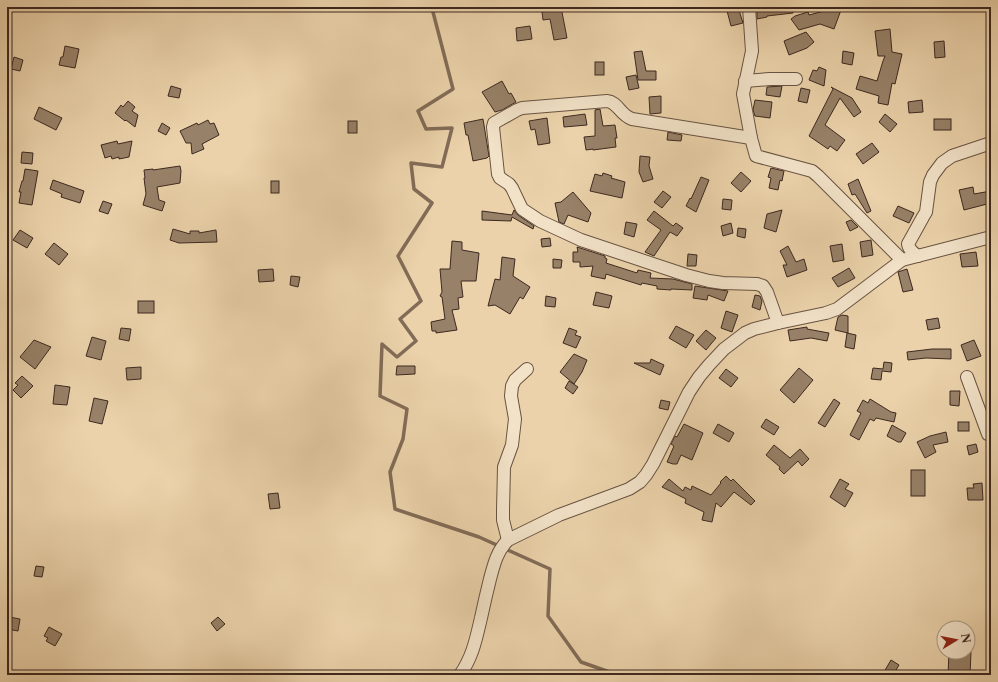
<svg xmlns="http://www.w3.org/2000/svg" width="998" height="682" font-family="'Libre Caslon Text',serif">
	<rect width="100%" height="100%" fill="#ebd2aa"/>
	<filter id="stains"><feTurbulence type="fractalNoise" baseFrequency=".005" numOctaves="4"/><feColorMatrix values="0 0 0 0 .2 0 0 0 0 .09 0 0 0 0 .02 0 0 0 .5 -.17"/></filter>
	<radialGradient id="worn" r=".72"><stop offset=".6" stop-color="#630" stop-opacity="0"/><stop offset="1" stop-color="#630" stop-opacity=".3"/></radialGradient>
	<g fill="none" stroke-linecap="round" stroke-linejoin="round">
		<path stroke="#826c57" stroke-width="3.5" d="M 429,7 L 433,12 L 453,89 L 418,111 L 426,129 L 452,128 L 442,167 L 411,163 L 414,189 L 432,203 L 398,256 L 421,301 L 400,319 L 416,341 L 397,357 L 382,344 L 380,396 L 407,409 L 403,439 L 390,472 L 395,509 L 479,537 L 550,569 L 548,616 L 581,662 L 618,675"/>
	</g>
	<g fill="#978168" stroke="#3d2920">
		<path d="M 557,7 L 561,7 L 567,38 L 554,40 L 550,19 L 543,20 L 542,12 L 550,10 L 549,8 Z"/>
		<path d="M 726,7 L 738,7 L 743,23 L 731,26 Z"/>
		<path d="M 757,7 L 793,7 L 793,13 L 767,16 L 767,17 L 757,19 Z"/>
		<path d="M 829,7 L 834,7 L 841,10 L 834,29 L 820,24 L 799,30 L 791,19 L 795,16 L 808,12 L 809,15 L 828,10 Z"/>
		<path d="M 530,26 L 532,39 L 517,41 L 516,28 Z"/>
		<path d="M 890,29 L 892,52 L 902,54 L 895,84 L 892,83 L 888,105 L 878,103 L 879,96 L 856,89 L 860,76 L 877,81 L 883,61 L 885,56 L 878,56 L 875,31 Z"/>
		<path d="M 806,32 L 814,42 L 807,48 L 789,55 L 784,41 Z"/>
		<path d="M 944,41 L 945,57 L 935,58 L 934,42 Z"/>
		<path d="M 65,46 L 79,49 L 75,68 L 59,65 L 61,57 L 63,57 Z"/>
		<path d="M 642,51 L 646,71 L 656,71 L 656,80 L 638,80 L 634,52 Z"/>
		<path d="M 843,51 L 854,53 L 852,65 L 842,63 Z"/>
		<path d="M 14,57 L 23,60 L 20,71 L 11,69 Z"/>
		<rect x="595" y="62" width="9" height="13"/>
		<path d="M 819,67 L 826,70 L 824,86 L 809,80 L 813,70 L 817,71 Z"/>
		<path d="M 636,75 L 639,88 L 629,90 L 626,77 Z"/>
		<path d="M 502,81 L 509,94 L 511,93 L 516,102 L 502,110 L 495,112 L 482,92 Z"/>
		<path d="M 171,86 L 181,89 L 179,98 L 168,96 Z"/>
		<path d="M 782,86 L 780,97 L 766,95 L 767,87 Z"/>
		<path d="M 831,87 L 852,98 L 861,112 L 854,117 L 840,98 L 825,125 L 845,140 L 837,151 L 830,146 L 828,149 L 809,136 L 833,89 Z"/>
		<path d="M 801,88 L 810,90 L 807,103 L 798,101 Z"/>
		<path d="M 661,96 L 661,113 L 650,114 L 649,97 Z"/>
		<path d="M 755,100 L 772,102 L 770,118 L 755,116 L 753,110 Z"/>
		<path d="M 922,100 L 923,112 L 909,113 L 908,102 Z"/>
		<path d="M 128,101 L 135,107 L 132,111 L 138,115 L 135,127 L 126,120 L 125,121 L 115,113 L 121,105 L 123,107 Z"/>
		<path d="M 39,107 L 62,118 L 56,130 L 34,119 Z"/>
		<path d="M 600,109 L 603,126 L 615,125 L 617,138 L 615,138 L 616,147 L 593,150 L 593,149 L 586,150 L 584,137 L 595,136 L 595,110 Z"/>
		<path d="M 585,114 L 587,125 L 564,127 L 563,117 Z"/>
		<path d="M 885,114 L 897,124 L 890,132 L 879,122 Z"/>
		<path d="M 547,118 L 550,143 L 538,145 L 535,129 L 531,130 L 529,121 Z"/>
		<path d="M 483,119 L 489,156 L 487,158 L 473,161 L 468,135 L 466,135 L 464,123 Z"/>
		<rect x="934" y="119" width="17" height="11"/>
		<path d="M 208,120 L 210,124 L 214,123 L 219,135 L 202,144 L 204,149 L 192,154 L 191,143 L 186,143 L 180,131 L 197,123 L 198,125 Z"/>
		<rect x="348" y="121" width="9" height="12"/>
		<path d="M 162,123 L 170,128 L 166,135 L 158,131 Z"/>
		<path d="M 668,132 L 682,135 L 681,141 L 667,140 Z"/>
		<path d="M 117,141 L 118,144 L 132,141 L 129,157 L 119,159 L 119,157 L 112,159 L 111,156 L 105,158 L 101,145 Z"/>
		<path d="M 872,143 L 879,152 L 863,164 L 856,154 Z"/>
		<path d="M 22,152 L 33,153 L 32,164 L 21,163 Z"/>
		<path d="M 640,156 L 650,157 L 649,166 L 653,179 L 643,182 L 639,172 Z"/>
		<path d="M 180,166 L 181,171 L 180,183 L 157,187 L 159,200 L 165,202 L 162,211 L 143,205 L 146,194 L 144,178 L 145,178 L 144,170 L 153,169 L 153,170 Z"/>
		<path d="M 771,168 L 784,171 L 782,181 L 780,180 L 778,190 L 769,188 L 771,178 L 768,177 Z"/>
		<path d="M 25,169 L 38,171 L 32,205 L 19,203 L 21,192 L 19,192 L 22,181 L 23,181 Z"/>
		<path d="M 741,172 L 751,181 L 741,192 L 731,183 Z"/>
		<path d="M 603,173 L 612,176 L 611,178 L 625,182 L 622,198 L 590,191 L 595,174 L 602,176 Z"/>
		<path d="M 701,177 L 709,180 L 696,212 L 686,206 L 690,198 L 691,199 Z"/>
		<path d="M 858,179 L 871,211 L 867,213 L 855,194 L 852,195 L 848,184 Z"/>
		<path d="M 53,180 L 84,191 L 80,203 L 61,197 L 62,194 L 50,189 Z"/>
		<rect x="271" y="181" width="8" height="12"/>
		<path d="M 973,187 L 974,194 L 991,191 L 991,203 L 964,210 L 959,190 Z"/>
		<path d="M 663,191 L 671,197 L 662,208 L 654,202 Z"/>
		<path d="M 573,192 L 591,213 L 588,222 L 568,215 L 564,224 L 559,222 L 555,203 L 561,202 Z"/>
		<path d="M 723,199 L 732,200 L 731,210 L 722,209 Z"/>
		<path d="M 103,201 L 112,204 L 108,214 L 99,211 Z"/>
		<path d="M 898,206 L 914,213 L 909,223 L 893,216 Z"/>
		<path d="M 514,210 L 518,215 L 534,226 L 533,229 L 512,217 L 511,221 L 482,220 L 482,211 L 512,215 Z"/>
		<path d="M 782,210 L 776,232 L 764,228 L 767,214 Z"/>
		<path d="M 654,211 L 673,226 L 676,223 L 683,228 L 677,236 L 670,232 L 654,256 L 645,252 L 661,230 L 647,220 Z"/>
		<path d="M 851,220 L 858,227 L 850,231 L 846,222 Z"/>
		<path d="M 626,222 L 637,224 L 634,237 L 624,234 Z"/>
		<path d="M 731,223 L 733,233 L 723,236 L 721,226 Z"/>
		<path d="M 738,228 L 746,229 L 745,238 L 737,236 Z"/>
		<path d="M 173,229 L 190,234 L 190,231 L 199,231 L 199,233 L 216,230 L 217,242 L 179,243 L 170,240 Z"/>
		<path d="M 20,230 L 33,238 L 27,248 L 13,240 Z"/>
		<path d="M 550,238 L 551,246 L 542,247 L 541,239 Z"/>
		<path d="M 871,240 L 873,255 L 862,257 L 860,242 Z"/>
		<path d="M 452,241 L 462,242 L 462,250 L 479,253 L 476,281 L 461,281 L 463,297 L 458,298 L 459,309 L 452,310 L 457,330 L 436,333 L 436,331 L 432,331 L 431,322 L 445,319 L 442,297 L 440,296 L 442,292 L 440,269 L 450,269 Z"/>
		<path d="M 54,243 L 68,254 L 59,265 L 45,254 Z"/>
		<path d="M 842,244 L 844,260 L 833,262 L 830,246 Z"/>
		<path d="M 788,246 L 796,262 L 804,259 L 807,270 L 787,277 L 783,265 L 787,265 L 780,251 Z"/>
		<path d="M 577,247 L 605,256 L 605,258 L 607,259 L 606,263 L 637,273 L 638,270 L 651,273 L 650,278 L 673,279 L 692,284 L 692,290 L 671,289 L 671,290 L 657,289 L 657,286 L 642,283 L 641,285 L 606,274 L 605,279 L 591,276 L 593,266 L 580,267 L 580,262 L 573,262 L 573,252 L 578,252 Z"/>
		<path d="M 976,252 L 978,266 L 962,267 L 960,254 Z"/>
		<path d="M 688,254 L 697,255 L 696,266 L 687,266 Z"/>
		<path d="M 502,257 L 515,259 L 513,276 L 530,287 L 523,299 L 520,297 L 510,314 L 495,305 L 488,306 L 495,279 L 500,280 Z"/>
		<path d="M 553,259 L 562,260 L 561,268 L 553,268 Z"/>
		<path d="M 849,268 L 855,278 L 838,287 L 832,278 Z"/>
		<path d="M 273,269 L 274,281 L 259,282 L 258,270 Z"/>
		<path d="M 907,269 L 913,290 L 903,292 L 898,272 Z"/>
		<path d="M 291,276 L 300,277 L 298,287 L 290,285 Z"/>
		<path d="M 695,286 L 708,288 L 728,291 L 724,301 L 708,295 L 707,300 L 693,298 Z"/>
		<path d="M 596,292 L 612,296 L 609,308 L 593,305 Z"/>
		<path d="M 755,295 L 760,296 L 762,301 L 760,310 L 752,307 Z"/>
		<path d="M 546,296 L 556,298 L 555,307 L 545,306 Z"/>
		<rect x="138" y="301" width="16" height="12"/>
		<path d="M 726,311 L 738,315 L 732,332 L 721,328 Z"/>
		<path d="M 842,315 L 848,316 L 848,333 L 835,330 L 838,317 Z"/>
		<path d="M 938,318 L 940,328 L 928,330 L 926,320 Z"/>
		<path d="M 676,326 L 694,335 L 686,348 L 669,338 Z"/>
		<path d="M 807,327 L 807,329 L 829,333 L 827,341 L 811,338 L 790,341 L 788,330 Z"/>
		<path d="M 121,328 L 131,329 L 129,341 L 119,339 Z"/>
		<path d="M 569,328 L 577,331 L 575,335 L 581,337 L 576,348 L 563,343 Z"/>
		<path d="M 706,330 L 716,338 L 706,350 L 696,341 Z"/>
		<path d="M 847,333 L 856,335 L 854,349 L 845,347 Z"/>
		<path d="M 92,337 L 106,341 L 101,360 L 86,356 Z"/>
		<path d="M 34,340 L 51,347 L 35,369 L 20,357 Z"/>
		<path d="M 974,340 L 981,356 L 967,361 L 961,345 Z"/>
		<path d="M 932,349 L 951,349 L 951,359 L 926,358 L 908,360 L 907,352 Z"/>
		<path d="M 574,354 L 587,360 L 582,372 L 574,384 L 560,372 Z"/>
		<path d="M 651,359 L 664,365 L 660,375 L 634,363 L 650,363 Z"/>
		<path d="M 884,362 L 892,363 L 891,372 L 882,371 L 881,380 L 871,379 L 873,368 L 883,369 Z"/>
		<path d="M 397,366 L 415,366 L 415,374 L 396,375 Z"/>
		<path d="M 141,367 L 141,379 L 127,380 L 126,368 Z"/>
		<path d="M 799,368 L 813,380 L 794,403 L 780,390 Z"/>
		<path d="M 726,369 L 738,378 L 731,387 L 719,378 Z"/>
		<path d="M 22,376 L 33,386 L 21,398 L 13,390 L 18,385 L 15,383 Z"/>
		<path d="M 569,381 L 578,387 L 573,394 L 565,388 Z"/>
		<path d="M 55,385 L 70,387 L 67,405 L 53,404 Z"/>
		<path d="M 950,391 L 960,391 L 959,406 L 950,405 Z"/>
		<path d="M 94,398 L 108,401 L 102,424 L 89,421 Z"/>
		<path d="M 834,399 L 840,403 L 825,427 L 818,423 Z"/>
		<path d="M 870,399 L 891,412 L 896,413 L 894,422 L 876,418 L 874,421 L 870,419 L 859,440 L 850,435 L 861,413 L 857,411 L 863,400 L 868,403 Z"/>
		<path d="M 661,400 L 670,402 L 668,410 L 659,408 Z"/>
		<path d="M 766,419 L 779,427 L 774,435 L 761,427 Z"/>
		<rect x="958" y="422" width="11" height="9"/>
		<path d="M 684,424 L 703,433 L 692,460 L 681,455 L 677,464 L 673,464 L 667,462 L 674,446 L 671,444 L 675,436 L 677,437 Z"/>
		<path d="M 718,424 L 734,433 L 729,442 L 713,433 Z"/>
		<path d="M 892,425 L 906,433 L 901,442 L 898,442 L 887,436 Z"/>
		<path d="M 946,432 L 948,442 L 933,445 L 936,452 L 925,458 L 917,442 L 930,436 Z"/>
		<path d="M 976,444 L 978,452 L 969,455 L 967,446 Z"/>
		<path d="M 774,445 L 790,458 L 800,449 L 809,459 L 802,466 L 798,461 L 784,474 L 779,469 L 780,467 L 766,455 Z"/>
		<rect x="911" y="470" width="14" height="26"/>
		<path d="M 726,476 L 731,481 L 733,479 L 755,501 L 751,505 L 734,492 L 721,507 L 716,503 L 712,522 L 702,520 L 704,512 L 685,503 L 686,499 L 662,487 L 669,479 L 683,491 L 685,487 L 691,490 L 692,486 L 711,495 L 721,483 L 720,482 Z"/>
		<path d="M 840,479 L 849,484 L 845,489 L 853,493 L 845,507 L 830,497 Z"/>
		<path d="M 982,483 L 983,500 L 968,500 L 967,488 L 974,488 L 973,484 Z"/>
		<path d="M 278,493 L 280,508 L 270,509 L 268,494 Z"/>
		<path d="M 36,566 L 44,567 L 42,577 L 34,576 Z"/>
		<path d="M 9,617 L 20,619 L 18,631 L 7,629 Z"/>
		<path d="M 218,617 L 225,624 L 217,631 L 211,623 Z"/>
		<path d="M 49,627 L 62,634 L 55,646 L 46,641 L 48,638 L 44,636 Z"/>
		<path d="M 949,652 L 971,652 L 970,675 L 948,675 Z"/>
		<path d="M 891,660 L 899,665 L 893,675 L 889,675 L 884,672 Z"/>
	</g>
	<g fill="none" stroke-linecap="round" stroke-linejoin="round">
		<defs>
			<g id="street">
				<path d="M 749,7 L 752,51 L 743,94 L 751,138 L 756,156 L 812,171 L 818,176 L 902,260"/>
				<path d="M 745,81 L 770,79 L 796,79"/>
				<path d="M 751,138 L 632,119 C 620,115 618,102 607,101 L 522,108 L 517,110 L 494,123 L 493,127 L 498,174 L 500,178 L 509,184 L 512,188 L 522,209 L 540,221 L 581,240 L 686,275 L 709,281 L 723,283 L 757,284 L 763,286 L 767,292 L 778,323"/>
				<path d="M 918,256 C 913,253 909,250 908,244 L 923,217 L 926,212 L 930,182 L 933,175 L 942,163 L 952,156 L 991,143"/>
				<path d="M 967,377 L 988,434 L 991,434"/>
				<path d="M 508,540 L 503,520 L 503,510 L 504,467 L 512,445 L 515,419 L 511,396 L 512,386 L 515,380 L 527,369"/>
				<path d="M 460,675 C 473,656 476,639 481,618 C 484,604 487,591 490,579 C 494,564 497,551 508,540 L 559,515 L 629,489 L 640,482 L 646,475 L 653,464 L 689,392 L 699,377 L 709,365 L 724,349 L 745,333 L 754,329 L 778,323 L 826,313 L 837,309 L 865,288 L 902,260 L 991,237"/>
			</g>
		</defs>
		<use href="#street" stroke="#685342" stroke-width="14"/>
		<use href="#street" stroke="#f2e2c8" stroke-width="12"/>
	</g>
	<rect width="998" height="682" fill="none" stroke="#ebd2aa" stroke-width="24"/>
	<rect x="8" y="8" width="982" height="666" fill="none" stroke="#3d2920" stroke-width="2"/>
	<rect x="12" y="12" width="974" height="658" fill="none" stroke="#3d2920"/>
	<g transform="translate(956 640) rotate(80)"><circle r="19" fill="#f2e2c8" stroke="#aa9885"/>
	<path d="M0-3L7 15L0 10L-7 15Z" fill="#8f2418"/>
	<text y="-6" font-size="11" font-weight="bold" text-anchor="middle" fill="#3d2920">N</text>
	</g>
	<rect width="100%" height="100%" filter="url(#stains)"/>
	<rect width="100%" height="100%" fill="url(#worn)"/>
</svg>
